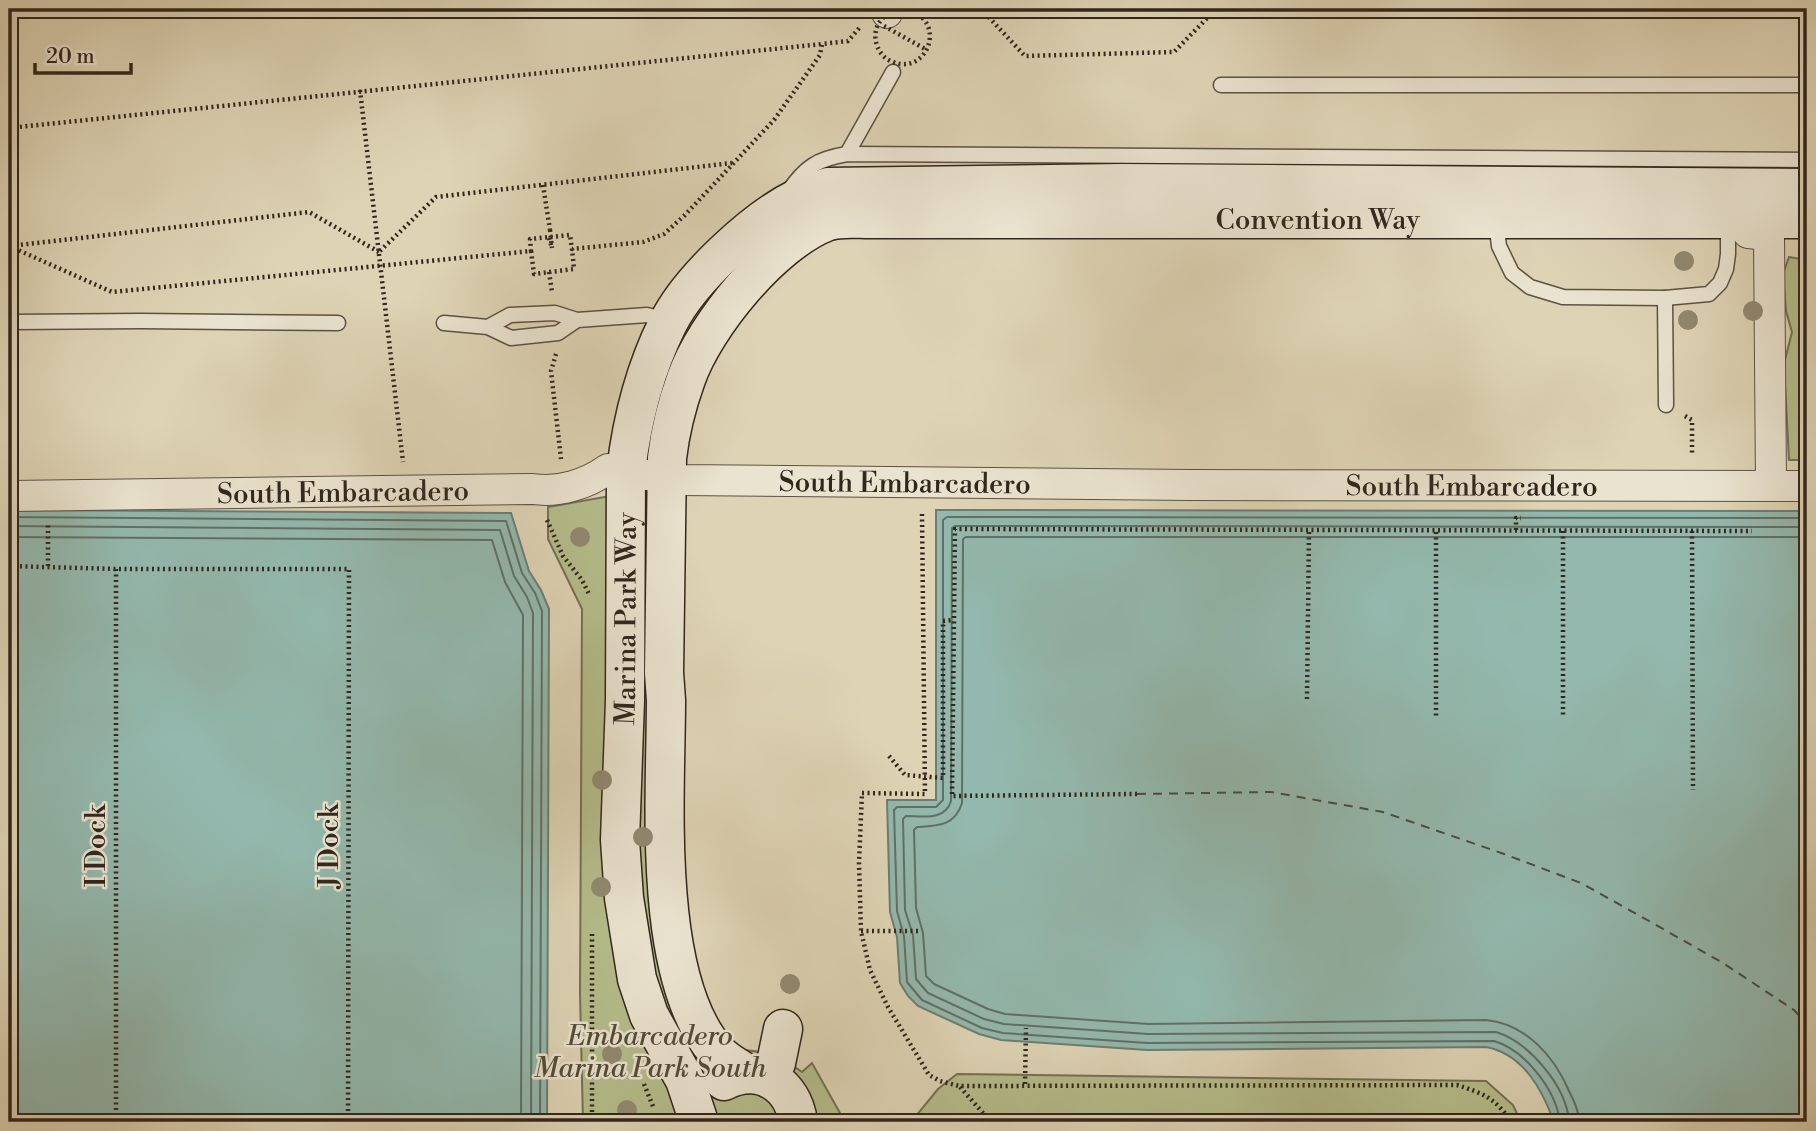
<svg xmlns="http://www.w3.org/2000/svg" width="1816" height="1131" font-family="'Libre Bodoni',serif">
	<rect width="100%" height="100%" fill="#ded4b5"/>
	<filter id="stains"><feTurbulence type="fractalNoise" baseFrequency=".00286" numOctaves="4"/><feColorMatrix values="0 0 0 0 .2 0 0 0 0 .09 0 0 0 0 .02 0 0 0 .5 -.17"/></filter>
	<radialGradient id="worn" r=".72"><stop offset=".6" stop-color="#630" stop-opacity="0"/><stop offset="1" stop-color="#630" stop-opacity=".3"/></radialGradient>
	<g fill="#b5bc8b" stroke="#737154" stroke-width="2">
		<path d="M 1789,257 L 1807,260 L 1807,460 L 1789,460 L 1784,364 L 1792,332 L 1786,311 L 1783,274 Z"/>
		<path d="M 682,493 L 677,754 L 685,953 L 730,1049 C 763,1051 775,1052 802,1072 L 812,1063 L 845,1122 L 583,1122 L 580,994 L 582,609 L 548,539 L 548,507 L 616,495 Z"/>
		<path d="M 957,1074 L 1486,1081 L 1513,1105 L 1521,1122 L 911,1122 L 938,1089 Z"/>
	</g>
	<g fill="#93b8ad" stroke="#6c7e74" stroke-width="2">
		<path d="M 9,510 L 511,513 L 529,571 L 541,590 L 549,609 L 547,1122 L 9,1122 Z"/>
		<path d="M 936,510 L 1807,511 L 1807,1122 L 1554,1122 C 1542,1089 1523,1054 1486,1047 L 1147,1050 L 1001,1040 L 979,1034 L 918,1006 L 908,996 L 900,983 L 897,937 L 890,912 L 887,800 L 936,800 Z"/>
	</g>
	<g fill="none" stroke-linecap="round" stroke-linejoin="round">
		<g stroke="#626f66" stroke-width="2">
			<path d="M 9,517 L 506,521 L 522,573 L 535,593 L 542,611 L 540,1122"/>
			<path d="M 9,526 L 500,530 L 514,576 L 527,597 L 533,613 L 531,1122"/>
			<path d="M 9,537 L 492,540 L 505,582 L 523,615 L 521,1122"/>
			<path d="M 1560,1122 C 1556,1090 1525,1050 1494,1041 L 1147,1043 L 1003,1033 L 982,1028 L 922,1000 L 907,982 L 904,936 L 897,911 L 894,810 L 897,807 L 936,807 L 943,800 L 943,520 L 947,517 L 1807,518"/>
			<path d="M 1569,1122 C 1567,1087 1529,1042 1496,1032 L 1148,1034 L 1004,1024 L 984,1019 L 928,993 L 916,979 L 913,935 L 905,910 L 903,819 L 906,816 C 923,816 945,821 951,801 L 952,528 L 955,526 L 1807,527"/>
			<path d="M 1579,1122 C 1579,1111 1574,1101 1569,1091 C 1554,1056 1526,1024 1486,1020 L 1148,1024 L 1005,1014 L 988,1009 L 934,984 L 926,976 L 923,933 L 916,908 L 914,830 L 917,827 C 938,826 955,826 962,803 L 963,539 L 966,537 L 1807,537"/>
		</g>
		<path stroke="#4a4a42" stroke-width="2" stroke-dasharray="9 7" stroke-linecap="butt" d="M 1137,794 L 1271,792 L 1383,812 L 1504,854 L 1581,883 L 1649,921 L 1723,963 L 1794,1010 L 1807,1024"/>
		<defs>
			<g id="lane">
				<path d="M 1221,85 L 1807,85"/>
				<path d="M 847,154 L 893,72"/>
				<path d="M 788,192 C 805,167 817,159 847,154 L 1807,160"/>
				<path d="M 1496,221 L 1499,246 L 1512,273 L 1530,287 L 1563,297 L 1665,298 L 1709,294 L 1720,283 L 1726,269 L 1728,254 L 1728,221"/>
				<path d="M 1665,298 L 1666,405"/>
				<path d="M 9,322 L 141,321 L 338,323"/>
				<path d="M 444,323 L 488,327 L 511,338 L 558,333 L 577,320"/>
				<path d="M 488,327 L 510,315 L 555,313 L 577,320 L 647,315 L 668,320"/>
			</g>
			<g id="street">
				<path d="M 887,9 L 887,13"/>
				<path d="M 1748,230 L 1748,233 L 1769,235 L 1771,485"/>
				<path id="s1" d="M 9,496 L 533,489 C 559,493 587,484 608,469 L 679,480 L 1191,485 L 1807,486"/>
			</g>
			<g id="secondary">
				<path id="s2" d="M 747,1074 C 737,1067 725,1061 717,1052 C 651,977 666,796 666,700 L 664,673 L 667,458 C 670,432 677,404 686,379 C 705,325 772,243 826,222 C 838,217 856,219 869,219 L 1807,219"/>
				<path d="M 768,1078 L 776,1063 L 783,1029"/>
				<path d="M 724,1081 C 760,1063 793,1084 798,1122"/>
				<path id="s3" d="M 699,1122 L 685,1080 L 649,1015 L 637,979 L 624,898 L 620,840 L 625,700 L 626,471 C 632,420 645,369 668,323 C 690,279 755,219 798,198 C 808,194 819,190 828,187 L 1122,183 L 1807,188"/>
			</g>
		</defs>
		<use href="#lane" stroke="#5c5244" stroke-width="17"/>
		<use href="#street" stroke="#5c5244" stroke-width="32"/>
		<use href="#secondary" stroke="#31261e" stroke-width="41"/>
		<g stroke="#31261e" stroke-width="4.5" stroke-dasharray="2 3.5" stroke-linecap="butt">
			<path d="M 981,9 L 1025,56 L 1174,52 L 1216,9"/>
			<path d="M 1664,9 L 1807,10"/>
			<path d="M 360,90 L 403,462"/>
			<path d="M 9,128 L 822,44"/>
			<path d="M 543,185 L 550,230"/>
			<path d="M 549,238 L 552,248"/>
			<path d="M 9,246 L 112,292 L 531,251 L 530,239 L 570,235 L 572,249 L 643,242 L 664,234 L 685,215 L 774,120 L 820,55 L 822,44 L 848,41 L 861,26"/>
			<path d="M 10,246 L 309,212 L 379,252"/>
			<path d="M 380,251 L 436,197 L 732,163"/>
			<path d="M 531,251 L 534,274 L 574,269 L 572,249"/>
			<path d="M 549,272 L 552,292"/>
			<path d="M 556,354 L 551,371 L 561,459"/>
			<path d="M 1685,416 L 1692,420 L 1692,455"/>
			<path d="M 922,514 L 925,794 L 862,793 L 859,863 L 861,931 L 870,970 L 888,1007 L 929,1075 L 940,1081 L 959,1086 L 1457,1085 C 1482,1093 1496,1098 1511,1122"/>
			<path d="M 547,520 L 563,556 L 582,580 L 589,594"/>
			<path d="M 1516,530 L 1516,518 L 1521,518"/>
			<path d="M 1563,531 L 1563,716"/>
			<path d="M 1692,531 L 1693,790"/>
			<path d="M 1436,532 L 1436,718"/>
			<path d="M 9,566 L 116,569 L 349,569 L 348,1122"/>
			<path d="M 48,566 L 48,525"/>
			<path d="M 116,569 L 116,1122"/>
			<path d="M 1307,699 L 1309,531"/>
			<path d="M 889,756 L 905,775 L 943,778 L 943,621 L 953,620"/>
			<path d="M 1137,794 L 952,796 L 955,529 L 1752,531"/>
			<path d="M 861,931 L 919,931"/>
			<path d="M 592,934 L 592,1122"/>
			<path d="M 644,1084 L 654,1109"/>
			<path d="M 1025,1084 L 1026,1028"/>
			<path d="M 960,1087 L 991,1122"/>
		</g>
		<use href="#lane" stroke="#eae3cf" stroke-width="14"/>
		<use href="#street" stroke="#eae3cf" stroke-width="30"/>
		<use href="#secondary" stroke="#eae3cf" stroke-width="38"/>
		<g stroke="#31261e" stroke-width="4.5" stroke-dasharray="2 3.5" stroke-linecap="butt">
			<path d="M 904,9 C 887,10 872,23 876,42 C 878,51 884,59 893,62 C 928,76 949,19 905,9"/>
			<path d="M 884,26 L 927,50"/>
			<path d="M 550,230 L 552,248"/>
		</g>
	</g>
	<g fill="#918971">
		<circle cx="1684" cy="261" r="10"/>
		<circle cx="1753" cy="311" r="10"/>
		<circle cx="1688" cy="320" r="10"/>
		<circle cx="580" cy="537" r="10"/>
		<circle cx="602" cy="780" r="10"/>
		<circle cx="643" cy="837" r="10"/>
		<circle cx="601" cy="887" r="10"/>
		<circle cx="790" cy="984" r="10"/>
		<circle cx="612" cy="1054" r="10"/>
		<circle cx="627" cy="1110" r="10"/>
	</g>
	<g text-anchor="middle" stroke-width="5" stroke-linejoin="round" paint-order="stroke">
		<g font-size="28" fill="#31261e" stroke="#eae3cf">
			<text dy="10" stroke="none"><textPath href="#s2" startOffset="1430">Convention Way</textPath></text>
			<text dy="10" stroke="none"><textPath href="#s1" startOffset="901">South Embarcadero</textPath></text>
			<text dy="10" stroke="none"><textPath href="#s1" startOffset="1468">South Embarcadero</textPath></text>
			<text dy="10" stroke="none"><textPath href="#s1" startOffset="334">South Embarcadero</textPath></text>
			<text dy="10" stroke="none"><textPath href="#s3" startOffset="518">Marina Park Way</textPath></text>
			<text transform="translate(95 846) rotate(-90)" y="10">I Dock</text>
			<text transform="translate(328 846) rotate(-90)" y="10">J Dock</text>
		</g>
		<g font-size="28" font-style="italic" fill="#524c39" stroke="#eae3cf">
			<text x="650" y="1045">Embarcadero<tspan x="650" dy="32">Marina Park South</tspan></text>
		</g>
	</g>
	<rect width="1816" height="1131" fill="none" stroke="#ded4b5" stroke-width="35"/>
	<rect x="10" y="10" width="1795" height="1110" fill="none" stroke="#31261e" stroke-width="3.5"/>
	<rect x="18" y="18" width="1781" height="1096" fill="none" stroke="#31261e" stroke-width="2"/>
	<path d="M35 63v10h96v-10" fill="none" stroke="#31261e" stroke-width="3.5"/>
	<text x="46" y="63" font-size="21" fill="#31261e" stroke="#eae3cf" stroke-width="5" paint-order="stroke">20 m</text>
	<rect width="100%" height="100%" filter="url(#stains)"/>
	<rect width="100%" height="100%" fill="url(#worn)"/>
</svg>
